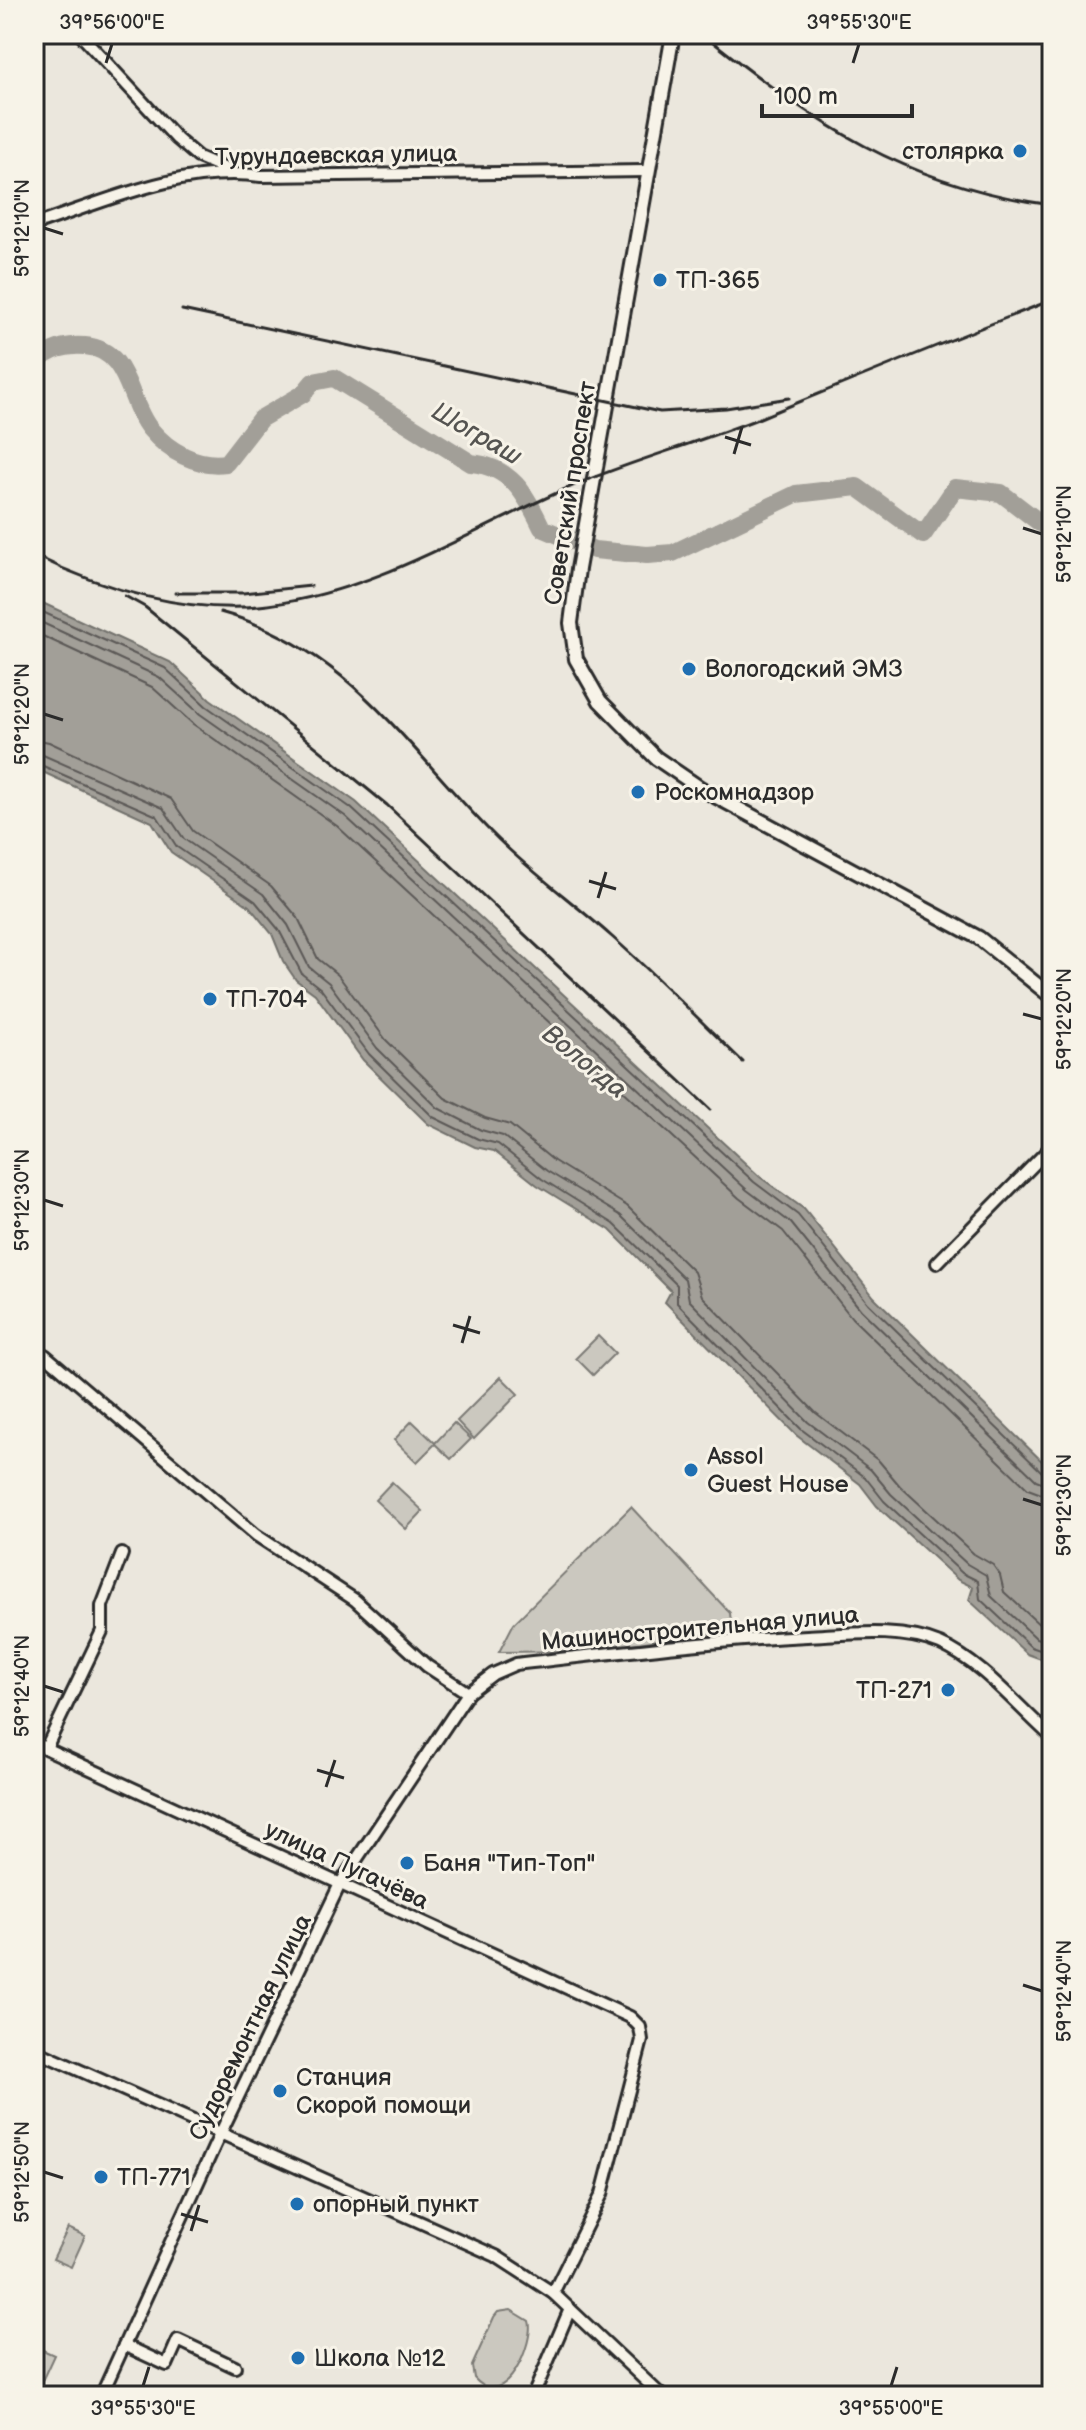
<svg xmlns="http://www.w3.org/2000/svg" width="1086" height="2430" font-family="'Balsamiq Sans',sans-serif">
	<rect width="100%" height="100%" fill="#ebe7dd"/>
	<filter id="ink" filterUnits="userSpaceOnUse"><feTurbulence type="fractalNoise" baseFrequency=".0125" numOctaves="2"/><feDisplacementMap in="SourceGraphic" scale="16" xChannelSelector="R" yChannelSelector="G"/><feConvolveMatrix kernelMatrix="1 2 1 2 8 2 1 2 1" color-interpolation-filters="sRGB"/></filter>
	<g filter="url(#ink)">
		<g fill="#cbc8bf" stroke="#7b7a75" stroke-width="2">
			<path d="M 598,1336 L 615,1353 L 593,1375 L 576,1358 Z"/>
			<path d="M 501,1377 L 518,1394 L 474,1439 L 457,1421 Z"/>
			<path d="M 412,1421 L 435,1443 L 454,1423 L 471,1439 L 451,1459 L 435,1444 L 417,1462 L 394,1440 Z"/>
			<path d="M 392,1482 L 423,1511 L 406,1529 L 375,1500 Z"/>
			<path d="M 631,1507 L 730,1613 L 732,1633 L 700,1634 L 583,1651 L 499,1652 L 514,1623 Z"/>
			<path d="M 68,2228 L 85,2236 L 71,2267 L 53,2259 Z"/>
			<path d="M 511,2310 L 529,2321 C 535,2339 506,2415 474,2378 L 472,2366 L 494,2317 L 498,2312 Z"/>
			<path d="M 34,2346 L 54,2355 L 35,2396 L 34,2396 Z"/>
		</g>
		<path fill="#a29f98" stroke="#72716c" stroke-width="2" d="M 34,599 L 170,662 L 210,699 L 356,802 L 760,1177 L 804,1209 L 874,1297 L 1052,1471 L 1052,1663 L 1027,1654 L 969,1600 L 973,1587 L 958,1580 L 877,1506 L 860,1484 L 796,1435 L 665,1302 L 671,1291 L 610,1230 L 537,1185 L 494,1151 L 475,1147 L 428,1124 L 363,1060 L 315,994 L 296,980 L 283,961 L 272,934 L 249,906 L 171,852 L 152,822 L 34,768 Z"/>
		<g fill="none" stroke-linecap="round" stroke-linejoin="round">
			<g stroke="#5b5957" stroke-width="2">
				<path d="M 34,608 L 165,668 L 206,706 L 351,808 L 754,1182 L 798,1215 L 868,1303 L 1043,1473 L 1052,1476"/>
				<path d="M 34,619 L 159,677 L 200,714 L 345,816 L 747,1190 L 791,1223 L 861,1310 L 1036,1480 L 1052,1486"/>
				<path d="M 34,632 L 152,687 L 193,724 L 337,826 L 739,1198 L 783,1231 L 852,1318 L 1028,1489 L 1052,1498"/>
				<path d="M 34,739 L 49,742 L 171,799 L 193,831 L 271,886 L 298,918 L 318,959 L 338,975 L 386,1040 L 445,1098 L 485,1118 L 510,1125 L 554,1161 L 627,1206 L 694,1272 L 702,1296 L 816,1413 L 879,1461 L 900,1486 L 974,1554 L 993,1565 L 1000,1575 L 1004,1592 L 1042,1627 L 1052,1631"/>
				<path d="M 34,751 L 163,808 L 184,839 L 263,894 L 288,925 L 309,967 L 329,983 L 377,1048 L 438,1108 L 481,1130 L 503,1136 L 547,1171 L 620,1215 L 685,1279 L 689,1300 L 808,1422 L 871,1470 L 891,1494 L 967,1564 L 986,1575 L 991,1596 L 1036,1638 L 1052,1643"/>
				<path d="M 34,762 L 157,816 L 177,847 L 255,901 L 279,930 L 302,974 L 321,989 L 369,1054 L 433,1117 L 478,1139 L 498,1144 L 542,1179 L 614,1224 L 677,1285 L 677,1303 L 801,1429 L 865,1477 L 884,1501 L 962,1573 L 978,1581 L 980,1599 L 1031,1647 L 1052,1654"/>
			</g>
			<path stroke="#a29f98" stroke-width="18" d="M 34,363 C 50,350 65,344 85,346 C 130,350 127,401 150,429 C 169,452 197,467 226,463 L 260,419 L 303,394 L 313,382 L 334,378 L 471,463 C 511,467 526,494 542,528 L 594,550 L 647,555 L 673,553 L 796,494 L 857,487 L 923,535 L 955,488 L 1001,493 L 1052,532"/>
			<defs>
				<g id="minor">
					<path d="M 80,34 L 177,139 L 198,157 L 231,171"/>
					<path d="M 34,225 C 106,201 184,165 261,176 L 646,171"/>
					<path d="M 937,1263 L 1052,1146"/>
					<path d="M 45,1355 L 256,1535 L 355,1600 L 427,1666 L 468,1693"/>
					<path d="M 34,1743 L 630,2017 L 640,2027 L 642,2040 L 602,2194 L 553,2293"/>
					<path d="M 46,1748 L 102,1631 L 102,1606 L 122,1554"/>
					<path d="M 34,2050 L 496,2256 L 553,2293 L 662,2396"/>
					<path d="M 124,2345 L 167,2365 L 178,2340 L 235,2367"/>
					<path d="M 101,2396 L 214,2147 L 340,1884 L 468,1693 L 493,1674 L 516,1664 C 613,1653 709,1641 807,1636 C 849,1634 900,1627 940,1644 C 982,1662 1018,1707 1052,1737"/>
					<path d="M 533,2396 L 570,2309"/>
				</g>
				<path id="tertiary" d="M 673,34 L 578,569 L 571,623 L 576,659 L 600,701 L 656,758 L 700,788 L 979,938 L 1052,997"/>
			</defs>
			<use href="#minor" stroke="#2b2b2b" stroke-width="16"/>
			<use href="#tertiary" stroke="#2b2b2b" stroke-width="18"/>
			<use href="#minor" stroke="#f7f3e8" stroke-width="10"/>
			<use href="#tertiary" stroke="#f7f3e8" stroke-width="12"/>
			<g stroke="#2b2b2b" stroke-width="3">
				<path d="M 703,34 C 814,123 906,186 1052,205"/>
				<path d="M 182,310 L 660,412 L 726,408 L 789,398"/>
				<path d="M 34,555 C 104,590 190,615 268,605 C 379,591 476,527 577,484 C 637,459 700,442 760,418 C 857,378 954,338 1052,300"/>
				<path d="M 175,593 L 243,593 L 311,586"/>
				<path d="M 125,596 L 145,607 L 387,805 L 710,1109"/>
				<path d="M 220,612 C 347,647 405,745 492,833 C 529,871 572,901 611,936 C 657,976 699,1020 743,1062"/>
			</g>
		</g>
	</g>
	<path fill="none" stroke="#2b2b2b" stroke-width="3" d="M 106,63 L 112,44M 853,63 L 859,44M 44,228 L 63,234M 725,437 L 751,445M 734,454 L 742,427M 1023,528 L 1042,534M 44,714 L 63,720M 589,881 L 616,889M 598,898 L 606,872M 1023,1014 L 1042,1019M 44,1200 L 63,1206M 453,1325 L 480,1333M 462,1343 L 470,1316M 1023,1499 L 1042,1505M 44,1686 L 63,1692M 317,1770 L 344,1778M 326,1787 L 335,1760M 1023,1985 L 1042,1991M 44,2172 L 63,2178M 181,2214 L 208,2222M 191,2231 L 199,2205M 143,2386 L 149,2367M 891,2386 L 897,2367"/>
	<g fill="#1f6fb2" stroke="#f7f3e8" stroke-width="3">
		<circle cx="1020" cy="151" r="8"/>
		<circle cx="660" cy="280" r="8"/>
		<circle cx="689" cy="669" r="8"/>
		<circle cx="638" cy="792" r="8"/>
		<circle cx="210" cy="999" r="8"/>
		<circle cx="691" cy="1470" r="8"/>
		<circle cx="948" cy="1690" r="8"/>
		<circle cx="407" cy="1863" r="8"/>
		<circle cx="280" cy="2091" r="8"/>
		<circle cx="101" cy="2177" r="8"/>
		<circle cx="297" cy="2204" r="8"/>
		<circle cx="298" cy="2358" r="8"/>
	</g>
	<g text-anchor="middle" stroke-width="6" stroke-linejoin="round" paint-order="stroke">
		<g font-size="24" fill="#2b2b2b" stroke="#f7f3e8" text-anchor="start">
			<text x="1004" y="159" text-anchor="end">столярка</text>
			<text x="676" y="288">ТП-365</text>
			<text x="705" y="677">Вологодский ЭМЗ</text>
			<text x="654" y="800">Роскомнадзор</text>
			<text x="226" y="1007">ТП-704</text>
			<text x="707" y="1464">Assol<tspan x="707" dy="28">Guest House</tspan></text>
			<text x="932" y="1698" text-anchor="end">ТП-271</text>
			<text x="423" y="1871">Баня "Тип-Топ"</text>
			<text x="296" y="2085">Станция<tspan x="296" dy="28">Скорой помощи</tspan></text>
			<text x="117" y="2185">ТП-771</text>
			<text x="313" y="2212">опорный пункт</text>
			<text x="314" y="2366">Школа №12</text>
		</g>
		<g font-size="24" fill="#2b2b2b" stroke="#f7f3e8">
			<text transform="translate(336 155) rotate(-1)" y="8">Турундаевская улица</text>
			<text transform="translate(570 493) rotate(-81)" y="8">Советский проспект</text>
			<text transform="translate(700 1628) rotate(-5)" y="8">Машиностроительная улица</text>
			<text transform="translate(347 1865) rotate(25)" y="8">улица Пугачёва</text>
			<text transform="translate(250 2027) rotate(-64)" y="8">Судоремонтная улица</text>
		</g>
		<g font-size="26" font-style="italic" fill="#555451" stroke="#f7f3e8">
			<text transform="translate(477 433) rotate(30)" y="9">Шограш</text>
			<text transform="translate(585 1061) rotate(39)" y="9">Вологда</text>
		</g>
	</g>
	<rect width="1086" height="2430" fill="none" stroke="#f7f3e8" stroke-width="88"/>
	<path d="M762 104v12h150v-12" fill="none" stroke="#2b2b2b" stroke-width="4"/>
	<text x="774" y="104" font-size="24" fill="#2b2b2b" stroke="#f7f3e8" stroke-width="6" paint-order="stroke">100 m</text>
	<rect x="44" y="44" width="998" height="2342" fill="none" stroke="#2b2b2b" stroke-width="3"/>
	<g font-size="20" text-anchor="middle" fill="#2b2b2b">
		<text x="112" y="29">39°56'00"E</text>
		<text x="859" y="29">39°55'30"E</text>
		<text transform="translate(22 228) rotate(-90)" y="7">59°12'10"N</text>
		<text transform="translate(1064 534) rotate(-90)" y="7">59°12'10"N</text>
		<text transform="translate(22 714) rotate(-90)" y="7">59°12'20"N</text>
		<text transform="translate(1064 1019) rotate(-90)" y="7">59°12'20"N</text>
		<text transform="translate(22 1200) rotate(-90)" y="7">59°12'30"N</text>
		<text transform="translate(1064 1505) rotate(-90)" y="7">59°12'30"N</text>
		<text transform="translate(22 1686) rotate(-90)" y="7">59°12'40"N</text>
		<text transform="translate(1064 1991) rotate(-90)" y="7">59°12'40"N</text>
		<text transform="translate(22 2172) rotate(-90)" y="7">59°12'50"N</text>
		<text x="143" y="2415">39°55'30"E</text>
		<text x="891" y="2415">39°55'00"E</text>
	</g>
</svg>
